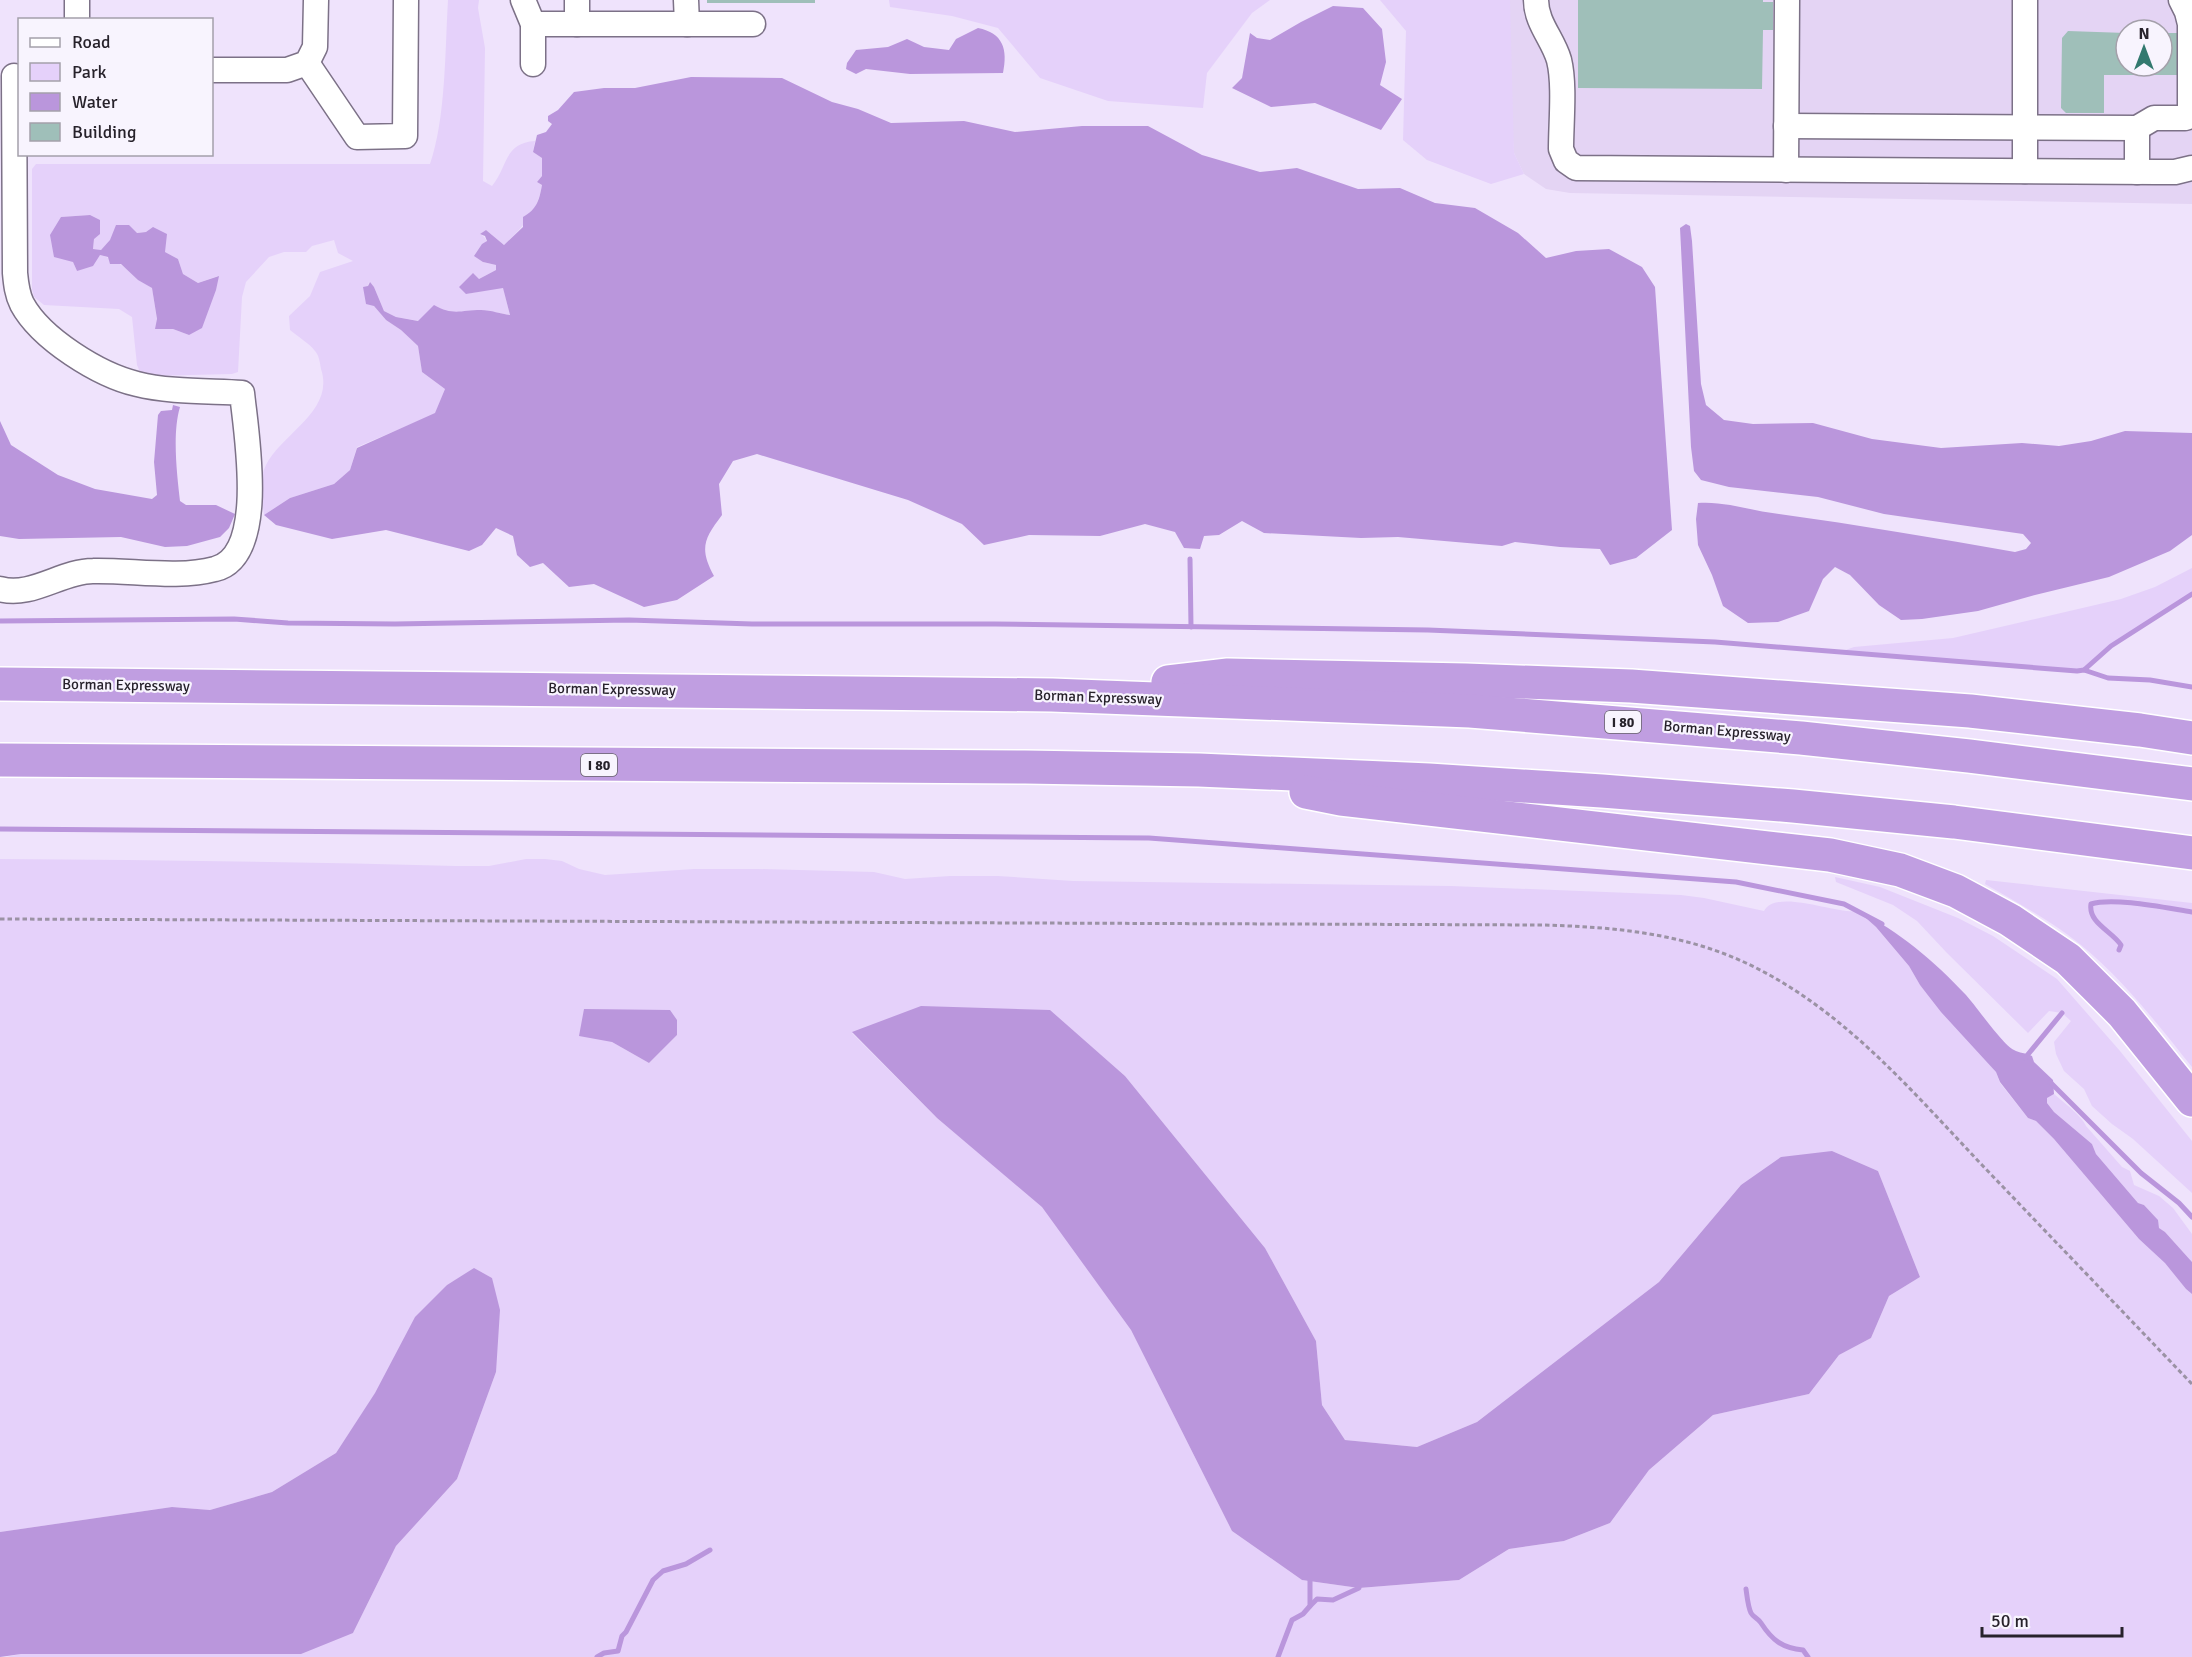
<svg xmlns="http://www.w3.org/2000/svg" width="2192" height="1657" font-family="Signika,sans-serif">
	<rect width="100%" height="100%" fill="#efe3fc"/>
	<path fill="#e4d4f4" fill-rule="evenodd" d="M 1502,0 L 2192,0 L 2192,204 L 1570,193 L 1546,189 L 1524,174 L 1514,153 ZM 2126,30 L 2162,30 L 2162,66 L 2126,66 Z"/>
	<g fill="#e5d1fa" fill-rule="evenodd">
		<path d="M 448,0 L 479,0 L 478,8 L 485,48 L 483,181 L 492,186 C 508,166 504,143 535,141 L 533,152 L 542,158 L 542,176 L 537,182 L 542,185 C 538,211 522,228 504,245 L 486,230 L 480,234 C 492,240 485,252 483,262 L 496,265 L 496,270 L 479,279 L 466,294 L 503,287 L 510,315 L 482,310 L 457,313 L 444,311 L 426,315 L 419,321 L 396,317 L 384,311 L 374,287 L 369,282 L 368,286 L 374,306 L 386,320 L 401,330 L 418,346 L 422,372 L 445,389 L 435,414 L 357,447 L 350,470 L 334,484 L 290,498 L 264,515 C 262,499 258,480 266,465 C 282,433 335,411 321,369 C 320,363 319,355 315,351 C 309,343 298,337 290,330 L 289,316 L 310,296 L 320,272 L 353,261 L 338,253 L 334,240 L 312,246 L 306,252 L 284,252 L 269,257 L 246,282 L 242,297 L 238,372 L 232,374 L 149,376 L 140,372 L 137,365 L 132,317 L 119,309 L 44,305 L 34,297 L 32,289 L 32,169 L 36,164 L 430,164 C 446,118 445,50 448,0 ZM 90,215 L 94,239 L 93,249 L 101,250 C 112,237 129,233 146,232 L 165,252 L 178,259 L 183,274 L 198,283 L 218,276 L 189,335 L 173,329 L 157,320 L 152,288 C 134,277 121,260 100,255 L 77,271 L 73,262 L 61,217 Z"/>
		<path d="M 889,0 L 1270,0 L 1252,13 L 1207,73 L 1203,108 L 1108,101 L 1040,78 L 998,28 L 952,16 L 890,7 Z"/>
		<path d="M 1380,0 L 1510,0 L 1514,153 L 1524,174 L 1491,184 L 1427,160 L 1403,140 L 1406,31 Z"/>
		<path d="M 2192,568 L 2192,594 L 2111,646 L 2084,670 L 2077,671 L 1840,652 L 1854,647 L 1953,638 L 2121,599 L 2155,587 Z"/>
		<path d="M 0,859 C 152,860 304,862 456,866 L 489,866 L 526,859 L 545,859 L 562,861 L 579,869 L 605,875 L 694,869 L 758,869 L 874,872 L 905,879 L 950,876 L 998,876 L 1073,881 L 1451,886 L 1681,895 L 1704,898 L 1764,911 C 1777,888 1834,914 1858,911 L 1876,927 L 1909,966 L 1920,985 L 1996,1072 L 2000,1083 L 2028,1118 L 2036,1121 L 2054,1139 L 2139,1239 L 2166,1263 L 2186,1289 L 2192,1294 L 2192,1657 L 6,1657 L 21,1654 L 353,1633 L 396,1546 L 457,1479 L 496,1372 L 492,1278 L 474,1269 L 447,1285 L 336,1453 L 272,1492 L 210,1510 L 172,1507 L 0,1532 ZM 1049,1010 L 1125,1076 L 1265,1248 L 1316,1341 L 1322,1405 L 1345,1440 L 1417,1447 L 1477,1422 L 1659,1282 L 1741,1185 L 1832,1151 L 1878,1171 L 1920,1277 L 1889,1296 L 1871,1338 L 1839,1355 L 1809,1394 L 1713,1415 L 1649,1470 L 1610,1523 L 1564,1541 L 1509,1549 L 1459,1580 L 1359,1588 L 1302,1580 L 1232,1531 L 1131,1330 L 1043,1207 L 937,1118 L 852,1033 ZM 677,1035 L 649,1063 L 612,1042 Z"/>
		<path d="M 1835,877 L 1880,887 L 1958,918 L 1993,936 L 2057,979 L 2120,1051 L 2192,1141 L 2192,1193 L 2133,1139 L 2112,1124 L 2092,1106 L 2084,1089 L 2064,1071 L 2056,1054 L 2054,1042 L 2071,1021 L 2062,1013 L 2049,1011 L 2028,1033 L 1947,953 L 1917,921 L 1893,905 L 1836,882 Z"/>
		<path d="M 1986,880 L 2192,903 L 2192,1067 C 2155,1021 2116,970 2068,935 C 2042,916 2013,900 1985,884 Z"/>
		<path d="M 2054,1094 C 2063,1102 2082,1116 2086,1126 L 2122,1167 L 2130,1171 L 2134,1185 L 2159,1196 L 2173,1208 L 2181,1219 L 2192,1234 L 2192,1262 L 2165,1232 L 2159,1228 L 2157,1219 L 2144,1205 L 2138,1203 L 2096,1154 L 2092,1144 L 2054,1112 L 2047,1103 L 2046,1098 Z"/>
	</g>
	<g fill="#ba96dc">
		<path d="M 1333,6 L 1363,8 L 1382,29 L 1386,62 L 1380,85 L 1402,99 L 1381,130 L 1315,103 L 1271,107 L 1232,88 L 1242,78 L 1250,33 L 1257,38 L 1270,40 L 1301,22 Z"/>
		<path d="M 978,28 C 1003,33 1008,49 1003,73 L 910,74 L 866,69 L 856,74 L 846,69 L 847,63 L 856,50 L 888,47 L 907,39 L 924,47 L 949,50 L 956,39 Z"/>
		<path d="M 691,77 L 782,78 L 832,102 L 858,109 L 891,123 L 964,121 L 1015,132 L 1082,126 L 1148,126 L 1202,155 L 1260,172 L 1297,168 L 1358,189 L 1400,188 L 1435,203 L 1475,208 L 1518,233 L 1546,258 L 1576,251 L 1609,249 L 1642,267 L 1655,287 L 1672,530 L 1636,558 L 1610,565 L 1600,549 L 1560,547 L 1515,542 L 1502,546 L 1398,537 L 1361,538 L 1264,533 L 1242,521 L 1219,535 L 1204,536 L 1200,549 L 1184,548 L 1175,532 L 1145,524 L 1100,536 L 1029,535 L 984,545 L 962,524 L 908,500 L 757,454 L 733,461 L 719,484 L 722,515 C 704,539 699,548 714,576 L 677,600 L 644,607 L 594,584 L 569,587 L 543,563 L 530,567 L 517,555 L 513,536 L 496,528 L 482,545 L 469,551 L 386,530 L 332,539 L 276,525 L 264,515 L 290,498 L 334,484 L 350,470 L 357,448 L 435,413 L 445,389 L 422,372 L 418,346 L 401,330 L 386,320 L 374,306 L 366,304 L 363,287 L 368,286 L 370,282 L 374,287 L 384,311 L 396,317 L 418,321 L 434,305 C 453,316 461,310 481,310 C 491,310 501,314 510,315 L 503,288 L 466,294 L 459,287 L 473,273 L 479,279 L 496,270 L 496,265 L 483,262 L 474,256 L 482,244 L 487,241 L 485,236 L 480,234 L 486,230 L 504,245 L 523,227 L 523,217 C 537,209 539,201 542,185 L 537,182 L 542,176 L 542,158 L 533,152 L 537,135 L 546,132 L 552,124 L 548,121 L 548,116 L 558,110 L 574,92 L 604,88 L 635,88 Z"/>
		<path d="M 90,215 L 100,220 L 100,234 L 94,239 L 93,249 L 101,250 L 110,240 L 116,225 L 129,225 L 137,233 L 146,232 L 153,227 L 167,234 L 165,252 L 178,259 L 183,274 L 198,283 L 219,276 L 216,290 L 202,328 L 189,335 L 173,329 L 155,329 L 157,319 L 152,288 L 138,280 L 121,264 L 110,264 L 108,257 L 100,255 L 93,266 L 77,271 L 73,262 L 54,257 L 50,235 L 61,217 Z"/>
		<path d="M 1686,224 L 1690,226 L 1692,241 L 1701,384 L 1706,405 L 1724,420 L 1753,424 L 1813,423 L 1872,439 L 1941,448 L 2022,443 L 2059,446 L 2091,441 L 2125,431 L 2192,433 L 2192,535 L 2170,551 L 2109,577 L 2035,595 L 1978,611 L 1922,619 L 1901,620 L 1879,605 L 1850,575 L 1835,567 L 1823,579 L 1809,611 L 1778,622 L 1748,623 L 1723,606 L 1712,575 L 1698,545 L 1696,519 L 1698,503 C 1725,501 1752,511 1779,514 C 1858,525 1937,538 2015,552 L 2026,549 L 2031,543 L 2023,534 L 1884,514 L 1818,497 L 1729,487 L 1701,480 L 1694,471 L 1691,447 L 1680,228 Z"/>
		<path d="M 173,405 L 180,407 C 172,433 177,475 180,501 L 186,505 L 216,505 L 235,514 L 229,528 L 220,537 L 187,546 L 165,547 L 121,537 L 19,539 L 0,536 L 0,421 L 11,445 L 58,475 L 95,489 L 152,499 L 157,495 L 154,462 L 158,415 L 161,411 L 172,410 Z"/>
		<path d="M 1858,911 C 1899,931 1934,961 1966,995 C 1976,1006 2003,1045 2014,1050 C 2019,1053 2026,1053 2032,1056 L 2034,1062 L 2053,1080 L 2054,1094 L 2047,1098 L 2047,1103 L 2054,1112 L 2092,1144 L 2096,1154 L 2138,1203 L 2144,1205 L 2158,1220 L 2159,1228 L 2165,1232 L 2192,1262 L 2192,1294 L 2186,1289 L 2165,1263 L 2139,1239 L 2054,1139 L 2036,1121 L 2028,1118 L 2000,1082 L 1996,1072 L 1941,1012 L 1920,985 L 1909,966 L 1876,927 Z"/>
		<path d="M 921,1006 L 1050,1010 L 1125,1076 L 1265,1248 L 1316,1341 L 1322,1405 L 1345,1440 L 1417,1447 L 1477,1422 L 1659,1282 L 1741,1185 L 1781,1157 L 1832,1151 L 1878,1171 L 1920,1277 L 1889,1296 L 1871,1338 L 1839,1355 L 1809,1394 L 1713,1415 L 1649,1470 L 1610,1523 L 1564,1541 L 1509,1549 L 1459,1580 L 1359,1588 L 1302,1580 L 1232,1531 L 1131,1330 L 1042,1207 L 937,1118 L 852,1032 Z"/>
		<path d="M 584,1009 L 670,1010 L 677,1020 L 677,1035 L 649,1063 L 612,1042 L 579,1036 Z"/>
		<path d="M 474,1268 L 492,1278 L 500,1310 L 496,1372 L 457,1479 L 396,1546 L 353,1633 L 301,1654 L 21,1654 L 0,1657 L 0,1532 L 172,1507 L 210,1510 L 272,1492 L 336,1453 L 375,1393 L 415,1317 L 447,1285 Z"/>
	</g>
	<g fill="none" stroke-linecap="round" stroke-linejoin="round">
		<g stroke="#ba96dc" stroke-width="5">
			<path d="M 1190,559 L 1191,627"/>
			<path d="M 0,621 L 234,619 L 288,623 L 395,624 L 629,620 L 752,624 L 995,624 L 1428,630 L 1715,642 L 2077,671 L 2084,670 L 2111,646 L 2192,594"/>
			<path d="M 2084,670 L 2108,678 L 2150,680 L 2192,687"/>
			<path d="M 0,829 L 1149,838 L 1736,882 L 1844,904 L 1882,924"/>
			<path d="M 2119,950 L 2121,945 C 2112,931 2088,923 2091,904 C 2114,897 2166,908 2192,912"/>
			<path d="M 2025,1058 L 2062,1013"/>
			<path d="M 2050,1082 L 2141,1173 L 2179,1203 L 2192,1217"/>
			<path d="M 1746,1589 C 1747,1596 1748,1607 1751,1613 C 1753,1617 1759,1619 1761,1623 C 1772,1640 1782,1648 1803,1650 L 1808,1657"/>
			<path d="M 1310,1606 L 1317,1599 L 1333,1600 L 1359,1588 L 1359,1581"/>
			<path d="M 597,1657 L 604,1653 L 618,1651 L 622,1636 L 626,1632 L 653,1580 L 663,1571 L 686,1564 L 710,1550"/>
			<path d="M 1278,1657 L 1292,1620 L 1303,1614 L 1310,1606 L 1310,1576"/>
		</g>
	</g>
	<g fill="#9fbfb9">
		<rect x="707" y="0" width="108" height="3"/>
		<path d="M 1578,0 L 1763,0 L 1763,2 L 1773,2 L 1773,30 L 1763,30 L 1762,89 L 1578,88 Z"/>
		<path d="M 2068,31 L 2126,33 L 2126,66 L 2162,66 L 2162,33 L 2179,33 L 2184,75 L 2104,75 L 2104,113 L 2066,113 L 2061,108 L 2062,38 Z"/>
	</g>
	<g fill="none" stroke-linecap="round" stroke-linejoin="round">
		<defs>
			<g id="minor">
				<path d="M 77,0 L 77,20"/>
				<path d="M 523,0 L 533,24 L 533,64"/>
				<path d="M 686,0 L 687,24"/>
				<path d="M 1536,0 C 1536,23 1553,39 1559,60 C 1565,84 1561,123 1561,149 L 1566,161 L 1576,168 L 2157,172 L 2175,172 L 2192,168"/>
				<path d="M 2025,0 L 2025,171"/>
				<path d="M 533,24 L 753,24"/>
				<path d="M 577,24 L 577,0"/>
				<path d="M 307,63 L 357,137 L 405,136 L 406,0"/>
				<path d="M 212,70 L 287,70 L 307,63 L 315,47 L 316,0"/>
				<path d="M 1786,126 L 2137,128 L 2154,118 L 2185,118 L 2188,117 L 2190,110 L 2190,24 L 2187,12 L 2181,0"/>
				<path d="M 2137,128 L 2137,172"/>
				<path d="M 1786,170 L 1787,0"/>
				<path d="M 0,589 C 31,598 62,571 93,571 C 131,570 178,579 215,569 C 268,556 246,433 242,393 C 210,391 168,392 137,384 C 99,375 41,339 22,304 C 17,294 16,284 15,273 L 14,76"/>
			</g>
			<g id="highway">
				<path d="M 1168,682 L 1228,675 L 1466,680 L 1631,686 L 1970,711 L 2140,730 L 2192,738"/>
				<path d="M 0,684 L 1052,695 L 1470,711 L 1801,738 L 1969,756 L 2192,784"/>
				<path d="M 0,760 L 1025,767 L 1199,770 L 1429,780 L 1602,791 L 1793,806 L 1954,822 L 2192,853"/>
				<path d="M 1306,792 L 1341,799 L 1830,855 L 1900,870 L 1956,891 L 2010,920 L 2068,959 L 2122,1013 L 2192,1100"/>
			</g>
		</defs>
		<use href="#minor" stroke="#7c7187" stroke-width="27"/>
		<use href="#highway" stroke="#fff" stroke-width="36"/>
		<path stroke="#9b92a4" stroke-width="3" stroke-dasharray="4.5 3" stroke-linecap="butt" d="M 0,919 L 1543,925 C 1613,927 1682,933 1746,963 C 1842,1008 1911,1090 1982,1165 C 2052,1238 2122,1311 2192,1384"/>
		<use href="#minor" stroke="#fff" stroke-width="24"/>
		<use href="#highway" stroke="#c09ee1" stroke-width="33"/>
	</g>
	<g text-anchor="middle" stroke-width="4.5" stroke-linejoin="round" paint-order="stroke">
		<g fill="#f8f4fe" stroke="#66616a" stroke-width="1.5">
			<rect x="1605" y="711" width="36" height="22" rx="4.5"/>
			<rect x="581" y="754" width="36" height="22" rx="4.5"/>
		</g>
		<g font-size="14" font-weight="bold" fill="#27222b">
			<text x="1623" y="727">I 80</text>
			<text x="599" y="770">I 80</text>
		</g>
		<g font-size="15" fill="#27222b" stroke="#f8f4fe">
			<text transform="translate(126 685) rotate(1)" y="5">Borman Expressway</text>
			<text transform="translate(612 689) rotate(1)" y="5">Borman Expressway</text>
			<text transform="translate(1098 697) rotate(2)" y="5">Borman Expressway</text>
			<text transform="translate(1727 731) rotate(5)" y="5">Borman Expressway</text>
		</g>
	</g>
	<rect x="18" y="18" width="195" height="138" fill="#f8f4fe" stroke="#a4a0aa" stroke-width="1.5"/>
	<rect x="30" y="38" width="30" height="9" fill="#ffffff" stroke="#a4a0aa" stroke-width="1.5"/>
	<text x="72" y="48" font-size="18" fill="#27222b">Road</text>
	<rect x="30" y="63" width="30" height="18" fill="#e5d1fa" stroke="#a4a0aa" stroke-width="1.5"/>
	<text x="72" y="78" font-size="18" fill="#27222b">Park</text>
	<rect x="30" y="93" width="30" height="18" fill="#ba96dc" stroke="#a4a0aa" stroke-width="1.5"/>
	<text x="72" y="108" font-size="18" fill="#27222b">Water</text>
	<rect x="30" y="123" width="30" height="18" fill="#9fbfb9" stroke="#a4a0aa" stroke-width="1.5"/>
	<text x="72" y="138" font-size="18" fill="#27222b">Building</text>
	<g transform="translate(2144 48)"><circle r="28" fill="#f8f4fe" stroke="#a4a0aa" stroke-width="1.5"/>
	<path d="M0-4.5L10 22L0 15L-10 22Z" fill="#33796f"/>
	<text y="-9" font-size="16" font-weight="bold" text-anchor="middle" fill="#27222b">N</text>
	</g>
	<path d="M1982 1627v9h140v-9" fill="none" stroke="#27222b" stroke-width="3"/>
	<text x="1991" y="1627" font-size="18" fill="#27222b" stroke="#f8f4fe" stroke-width="4.5" paint-order="stroke">50 m</text>
</svg>
